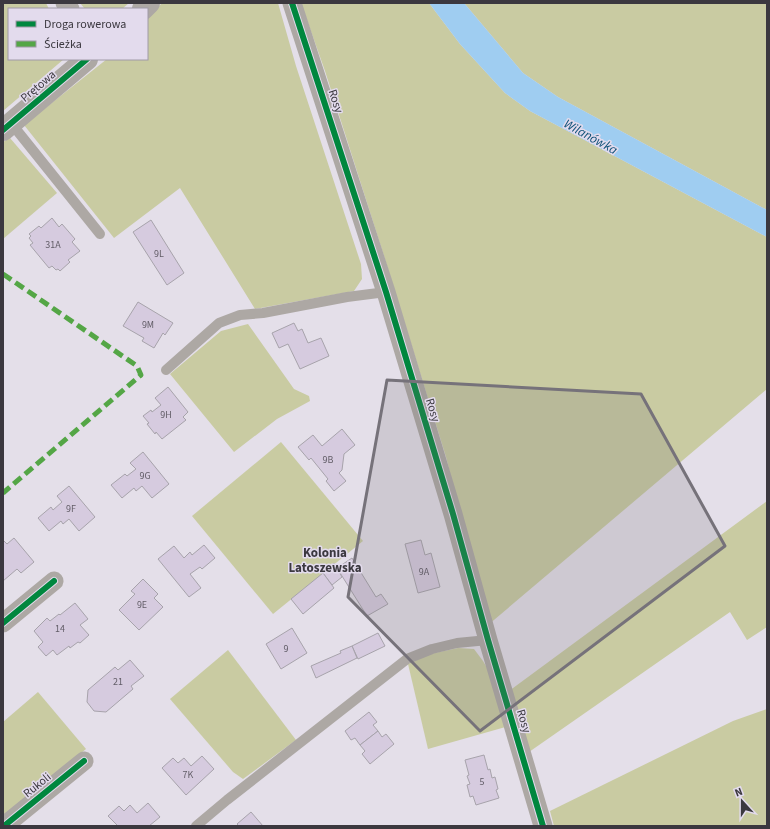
<svg xmlns="http://www.w3.org/2000/svg" width="770" height="829" font-family="'Source Sans 3',sans-serif">
	<rect width="100%" height="100%" fill="#e4dfe9"/>
	<g fill="#c9cba2">
		<path d="M 3,3 L 46,3 L 49,9 L 9,9 L 9,59 L 64,59 L 3,111 Z"/>
		<path d="M 80,3 L 129,3 L 122,9 L 85,9 Z"/>
		<path d="M 162,3 L 278,3 L 296,66 L 361,264 L 362,279 L 354,291 L 255,309 L 180,188 L 114,238 L 24,125 L 107,59 L 147,59 L 147,19 Z"/>
		<path d="M 301,3 L 429,3 L 460,44 L 505,93 L 530,111 L 767,237 L 767,389 L 488,625 L 446,457 L 384,256 L 325,71 Z"/>
		<path d="M 464,3 L 767,3 L 767,210 L 558,97 L 523,73 Z"/>
		<path d="M 10,138 L 57,193 L 3,239 L 3,142 Z"/>
		<path d="M 248,324 L 294,389 L 309,396 L 310,401 L 277,419 L 234,452 L 170,374 L 221,331 Z"/>
		<path d="M 281,442 L 363,541 L 273,614 L 192,516 Z"/>
		<path d="M 767,501 L 767,627 L 747,640 L 730,612 L 529,752 L 509,691 Z"/>
		<path d="M 458,648 L 474,649 L 483,661 L 495,681 L 509,726 L 428,749 L 408,664 L 430,654 Z"/>
		<path d="M 228,650 L 296,740 L 243,779 L 233,772 L 170,699 Z"/>
		<path d="M 38,692 L 86,749 L 3,817 L 3,722 Z"/>
		<path d="M 767,709 L 767,826 L 554,826 L 550,811 L 733,721 Z"/>
	</g>
	<path fill="#9fcdf1" d="M 429,3 L 464,3 L 523,73 L 558,97 L 767,210 L 767,237 L 530,111 L 505,93 L 460,44 Z"/>
	<g fill="#d6cbdf" stroke="#a7a3ab">
		<path d="M 52,218 L 59,227 L 62,224 L 75,239 L 72,242 L 80,251 L 68,260 L 70,262 L 60,271 L 58,269 L 56,270 L 52,266 L 49,268 L 30,245 L 33,243 L 29,238 L 31,236 L 29,234 L 39,226 L 41,228 Z"/>
		<path d="M 151,220 L 184,273 L 167,285 L 133,232 Z"/>
		<path d="M 138,302 L 173,323 L 165,335 L 163,333 L 154,348 L 142,341 L 144,338 L 123,326 Z"/>
		<path d="M 294,323 L 298,331 L 302,329 L 308,343 L 321,338 L 329,356 L 300,369 L 288,344 L 279,348 L 272,333 Z"/>
		<path d="M 168,387 L 188,412 L 183,417 L 186,420 L 162,439 L 156,432 L 155,434 L 147,424 L 149,423 L 143,416 L 151,410 L 152,412 L 161,405 L 155,398 Z"/>
		<path d="M 342,429 L 355,445 L 344,454 L 342,470 L 339,473 L 346,481 L 334,491 L 326,481 L 328,479 L 311,458 L 309,460 L 298,447 L 313,435 L 322,446 Z"/>
		<path d="M 143,452 L 169,484 L 152,498 L 142,486 L 136,491 L 134,488 L 122,498 L 111,485 L 125,474 L 127,476 L 136,469 L 130,463 Z"/>
		<path d="M 69,486 L 95,517 L 79,531 L 69,519 L 63,524 L 61,521 L 49,531 L 38,518 L 51,507 L 53,510 L 62,502 L 57,496 Z"/>
		<path d="M 14,538 L 34,562 L 21,573 L 17,569 L 3,581 L 3,540 L 7,544 Z"/>
		<path d="M 421,540 L 425,555 L 431,553 L 440,587 L 418,593 L 405,544 Z"/>
		<path d="M 204,545 L 215,558 L 202,569 L 200,567 L 190,574 L 201,588 L 189,597 L 158,559 L 174,546 L 184,558 L 190,552 L 192,555 Z"/>
		<path d="M 352,558 L 376,597 L 381,594 L 388,604 L 367,616 L 337,568 Z"/>
		<path d="M 334,563 L 342,577 L 332,585 L 323,573 Z"/>
		<path d="M 323,573 L 334,588 L 303,614 L 291,599 Z"/>
		<path d="M 143,579 L 158,594 L 154,598 L 163,607 L 139,630 L 119,610 L 135,594 L 131,591 Z"/>
		<path d="M 75,603 L 88,619 L 80,625 L 89,635 L 80,643 L 78,642 L 70,648 L 69,646 L 57,655 L 53,650 L 46,656 L 38,647 L 43,642 L 34,631 L 47,618 L 50,621 L 59,614 L 60,615 Z"/>
		<path d="M 292,628 L 307,653 L 281,669 L 266,644 Z"/>
		<path d="M 378,633 L 385,646 L 358,659 L 352,646 Z"/>
		<path d="M 352,646 L 357,658 L 316,678 L 311,666 L 341,653 L 340,651 Z"/>
		<path d="M 130,660 L 144,676 L 131,686 L 133,689 L 106,712 L 94,711 L 87,702 L 88,690 L 115,667 L 118,670 Z"/>
		<path d="M 369,712 L 377,722 L 373,725 L 378,731 L 360,745 L 355,738 L 351,740 L 345,731 Z"/>
		<path d="M 378,731 L 382,737 L 386,734 L 394,744 L 370,764 L 362,754 L 365,751 L 360,745 Z"/>
		<path d="M 484,755 L 488,770 L 490,769 L 492,778 L 495,777 L 498,789 L 496,790 L 499,798 L 476,805 L 473,796 L 470,797 L 467,785 L 470,784 L 467,776 L 469,775 L 465,760 Z"/>
		<path d="M 202,756 L 214,769 L 186,795 L 162,768 L 173,758 L 178,763 L 184,758 L 191,766 Z"/>
		<path d="M 148,803 L 160,817 L 149,826 L 118,826 L 108,816 L 119,806 L 124,811 L 130,805 L 137,813 Z"/>
		<path d="M 251,812 L 263,826 L 239,826 L 237,824 Z"/>
	</g>
	<g fill="none" stroke-linecap="round" stroke-linejoin="round">
		<g stroke="#ada8a4" stroke-width="10">
			<path d="M 11,123 L 100,234"/>
			<path d="M 166,370 L 219,323 L 240,315 L 263,313 L 347,297 L 386,292"/>
			<path d="M 196,826 L 227,800 L 407,659 L 432,649 L 457,643 L 488,640"/>
		</g>
		<g stroke="#ada8a4" stroke-width="19">
			<path d="M 65,3 L 70,9"/>
			<path d="M 292,3 L 386,292 L 453,514 L 488,640 L 543,826"/>
			<path d="M 3,623 L 54,581"/>
			<path d="M 4,826 L 84,761"/>
		</g>
		<g stroke="#ada8a4" stroke-width="22">
			<path d="M 143,9 L 149,3"/>
			<path d="M 3,130 L 87,59"/>
		</g>
		<path stroke="#54a646" stroke-width="5" stroke-dasharray="10 5" stroke-linecap="butt" d="M 3,274 L 137,366 L 141,375 L 3,493"/>
		<defs>
			<g id="cycleway">
				<path d="M 292,3 L 386,292 L 453,514 L 488,640 L 543,826"/>
				<path d="M 3,130 L 87,59"/>
				<path d="M 3,623 L 54,581"/>
				<path d="M 4,826 L 84,761"/>
			</g>
		</defs>
		<use href="#cycleway" stroke="#e3dbed" stroke-width="8"/>
		<use href="#cycleway" stroke="#00873e" stroke-width="6"/>
	</g>
	<path fill="#76727a" fill-opacity="0.2" stroke="#76727a" stroke-width="3" stroke-linejoin="round" d="M 387,380 L 641,394 L 725,546 L 480,731 L 348,597 Z"/>
	<g text-anchor="middle" stroke-width="3" stroke-linejoin="round" paint-order="stroke">
		<g font-size="10" fill="#625d67">
			<text x="53" y="248">31A</text>
			<text x="159" y="257">9L</text>
			<text x="148" y="328">9M</text>
			<text x="166" y="418">9H</text>
			<text x="328" y="463">9B</text>
			<text x="145" y="479">9G</text>
			<text x="71" y="512">9F</text>
			<text x="424" y="575">9A</text>
			<text x="142" y="608">9E</text>
			<text x="60" y="632">14</text>
			<text x="286" y="652">9</text>
			<text x="118" y="685">21</text>
			<text x="188" y="778">7K</text>
			<text x="482" y="785">5</text>
		</g>
		<g font-size="12" fill="#3b383f" stroke="#e3dbed">
			<text transform="translate(38 86) rotate(-40)" y="4">Prętowa</text>
			<text transform="translate(336 101) rotate(72)" y="4">Rosy</text>
			<text transform="translate(433 410) rotate(73)" y="4">Rosy</text>
			<text transform="translate(524 721) rotate(73)" y="4">Rosy</text>
			<text transform="translate(37 785) rotate(-39)" y="4">Rukoli</text>
		</g>
		<g font-size="13" font-style="italic" fill="#0e5178" stroke="#e3dbed">
			<text transform="translate(591 136) rotate(29)" y="5">Wilanówka</text>
		</g>
		<g font-size="13" font-weight="bold" fill="#3b383f" stroke="#e3dbed">
			<text x="325" y="557">Kolonia<tspan x="325" dy="15">Latoszewska</tspan></text>
		</g>
	</g>
	<rect width="770" height="829" fill="none" stroke="#3b383f" stroke-width="8"/>
	<rect x="8" y="8" width="140" height="52" fill="#e3dbed" stroke="#a09aa7"/>
	<rect x="16" y="21" width="20" height="6" fill="#00873e" stroke="#a09aa7"/>
	<text x="44" y="28" font-size="12" fill="#3b383f">Droga rowerowa</text>
	<rect x="16" y="41" width="20" height="6" fill="#54a646" stroke="#a09aa7"/>
	<text x="44" y="48" font-size="12" fill="#3b383f">Ścieżka</text>
	<g transform="translate(742 801) rotate(339)" stroke="#e3dbed" stroke-width="3" paint-order="stroke">
	<path d="M0-3L7 15L0 10L-7 15Z" fill="#3b383f"/>
	<text y="-6" font-size="11" font-weight="bold" text-anchor="middle" fill="#3b383f">N</text>
	</g>
</svg>
